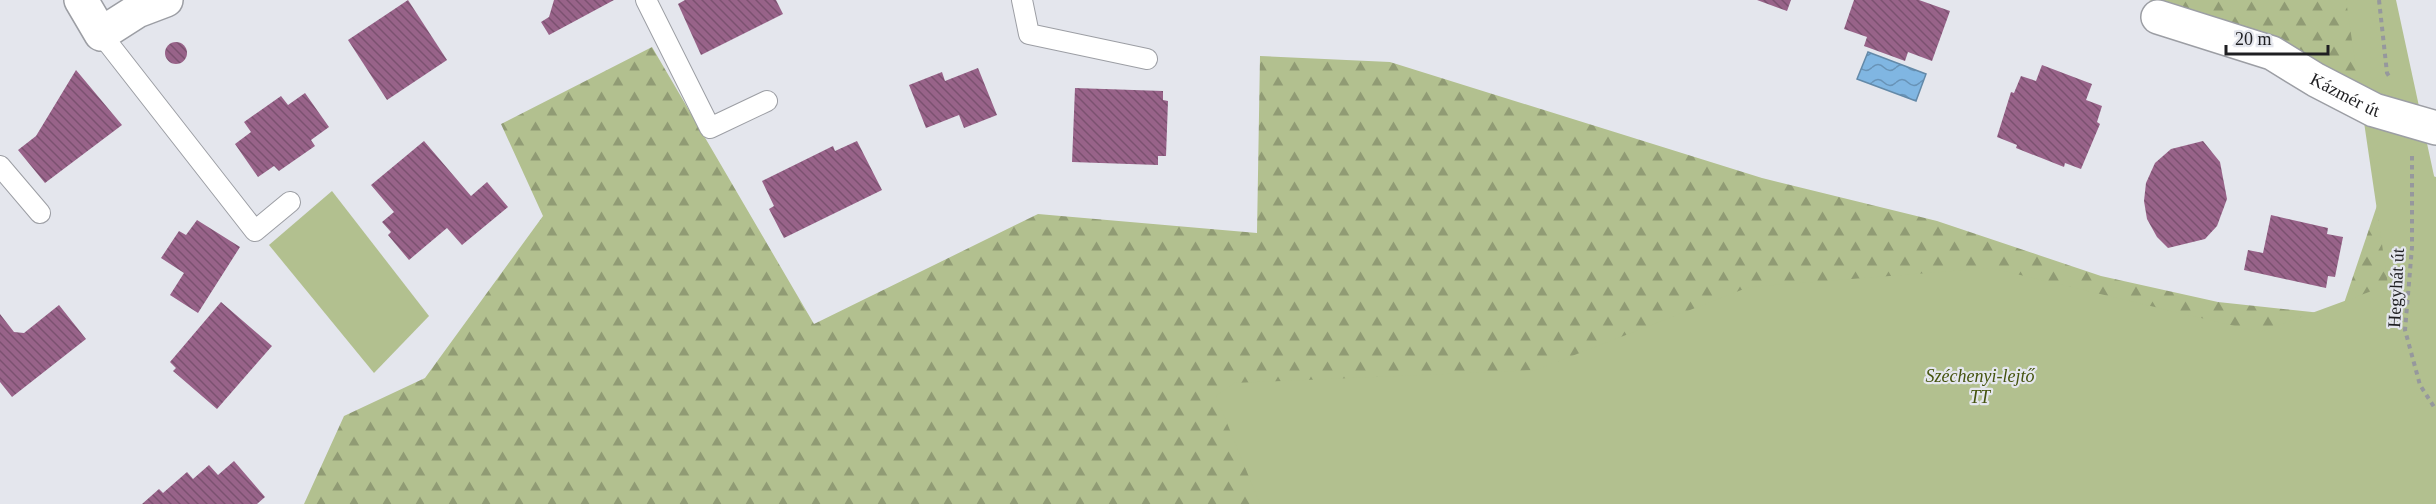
<svg xmlns="http://www.w3.org/2000/svg" width="2436" height="504" font-family="'Times New Roman',serif">
	<defs>
		<pattern id="forest-firs" width="22" height="20" patternUnits="userSpaceOnUse" patternTransform="scale(1.5)"><rect width="22" height="20" fill="#b2c08f"/><path d="M5 1l3.5 6h-7zM16 11l3.5 6h-7z" fill="#909b74"/></pattern>
		<pattern id="water-waves" width="16" height="10" patternUnits="userSpaceOnUse" patternTransform="scale(1.5)"><rect width="16" height="10" fill="#80b6e2"/><path d="M0 5q4-4 8 0t8 0" fill="none" stroke="#6893b7"/></pattern>
		<pattern id="building-back-hatch" width="6" height="6" patternUnits="userSpaceOnUse" patternTransform="scale(1.5)"><rect width="6" height="6" fill="#986389"/><path d="M-1 5l2 2M0 0l6 6M5-1l2 2" fill="none" stroke="#7b5170"/></pattern>
	</defs>
	<rect width="100%" height="100%" fill="#e4e6ed"/>
	<g fill="url(#forest-firs)">
		<path d="M 2149,0 L 2373,0 L 2406,111 L 2272,45 Z"/>
		<path d="M 652,47 L 814,324 L 1038,214 L 1257,233 L 1260,56 L 1390,62 L 1762,178 L 1937,221 L 2101,276 L 2218,302 L 2340,315 L 2391,164 L 2436,177 L 2436,504 L 304,504 L 344,416 L 425,378 L 543,216 L 501,124 Z"/>
	</g>
	<g fill="#b2c08f">
		<path d="M 2346,0 L 2396,0 L 2436,185 L 2436,504 L 1260,504 L 1216,396 L 1234,383 L 1536,370 L 1749,287 L 1991,268 L 2260,332 L 2388,285 Z"/>
		<path d="M 332,191 L 429,316 L 374,373 L 269,245 Z"/>
	</g>
	<path fill="url(#water-waves)" stroke="#6389a8" stroke-width="1.5" d="M 1868,52 L 1926,74 L 1916,101 L 1857,79 Z"/>
	<g fill="url(#building-back-hatch)">
		<path d="M 408,0 L 447,60 L 387,100 L 348,40 Z"/>
		<path d="M 554,0 L 614,0 L 549,35 L 541,22 L 549,17 Z"/>
		<path d="M 685,0 L 776,0 L 783,14 L 701,55 L 678,4 Z"/>
		<path d="M 1757,0 L 1791,0 L 1787,11 Z"/>
		<path d="M 1854,0 L 1919,0 L 1950,11 L 1932,61 L 1908,52 L 1905,61 L 1864,46 L 1867,37 L 1844,29 Z"/>
		<circle cx="176" cy="53" r="11"/>
		<path d="M 2042,65 L 2092,84 L 2086,100 L 2102,106 L 2097,122 L 2100,124 L 2081,169 L 2065,163 L 2064,167 L 2016,148 L 2017,145 L 1997,137 L 2011,92 L 2014,93 L 2021,76 L 2036,81 Z"/>
		<path d="M 978,68 L 997,115 L 964,128 L 959,115 L 926,128 L 909,85 L 942,72 L 945,81 Z"/>
		<path d="M 76,70 L 122,125 L 45,183 L 18,150 L 36,136 Z"/>
		<path d="M 1075,88 L 1163,91 L 1163,100 L 1168,101 L 1166,156 L 1158,156 L 1158,165 L 1072,162 Z"/>
		<path d="M 305,93 L 329,127 L 311,140 L 315,146 L 279,171 L 274,166 L 258,177 L 235,144 L 251,132 L 244,122 L 281,96 L 288,105 Z"/>
		<path d="M 424,141 L 471,196 L 487,182 L 508,207 L 462,245 L 447,228 L 409,260 L 388,235 L 391,232 L 382,222 L 394,212 L 371,185 Z"/>
		<path d="M 857,141 L 882,190 L 784,238 L 769,209 L 774,206 L 762,181 L 833,146 L 835,151 Z"/>
		<path d="M 2203,141 L 2220,162 L 2227,199 L 2217,226 L 2205,239 L 2168,248 L 2157,237 L 2147,219 L 2144,201 L 2146,183 L 2155,163 L 2171,149 Z"/>
		<path d="M 2271,215 L 2328,228 L 2327,234 L 2343,237 L 2335,277 L 2328,276 L 2326,288 L 2244,270 L 2248,250 L 2263,253 Z"/>
		<path d="M 197,220 L 240,247 L 198,313 L 170,295 L 184,273 L 161,258 L 179,231 L 186,235 Z"/>
		<path d="M 221,302 L 272,346 L 217,409 L 173,371 L 176,368 L 170,362 Z"/>
		<path d="M 59,305 L 86,339 L 12,397 L 0,382 L 0,314 L 14,332 L 24,333 Z"/>
		<path d="M 234,461 L 265,497 L 257,504 L 142,504 L 159,489 L 163,493 L 187,472 L 193,479 L 209,465 L 218,475 Z"/>
	</g>
	<g fill="none" stroke-linecap="round" stroke-linejoin="round">
		<defs>
			<g id="service">
				<path d="M 646,0 L 710,128 L 767,101"/>
				<path d="M 1022,0 L 1029,34 L 1147,59"/>
				<path d="M 101,34 L 255,231 L 290,202"/>
				<path d="M 0,166 L 40,213"/>
			</g>
			<g id="minor">
				<path d="M 81,0 L 101,34 L 137,11 L 166,0"/>
				<path id="s1" d="M 2158,17 L 2272,53 L 2316,80 L 2374,110 L 2436,128"/>
			</g>
		</defs>
		<use href="#service" stroke="#9c9ea4" stroke-width="22"/>
		<use href="#minor" stroke="#9c9ea4" stroke-width="36"/>
		<g stroke="#96989d" stroke-width="4" stroke-dasharray="4.5 4.5" stroke-linecap="butt">
			<path d="M 2379,0 L 2387,73 L 2391,79"/>
			<path d="M 2412,156 L 2412,247 L 2405,330 L 2420,385 L 2436,410"/>
		</g>
		<use href="#service" stroke="#fff" stroke-width="20"/>
		<use href="#minor" stroke="#fff" stroke-width="33"/>
	</g>
	<g text-anchor="middle" stroke-width="4.5" stroke-linejoin="round" paint-order="stroke">
		<g font-size="18" fill="#1f1f22" stroke="#e4e6ed">
			<text dy="6" stroke="none"><textPath href="#s1" startOffset="204">Kázmér út</textPath></text>
			<text transform="translate(2396 288) rotate(-87)" y="6">Hegyhát út</text>
		</g>
		<g font-size="18" font-style="italic" fill="#45540f" stroke="#e4e6ed">
			<text x="1980" y="382">Széchenyi-lejtő<tspan x="1980" dy="21">TT</tspan></text>
		</g>
	</g>
	<path d="M2226 45v9h102v-9" fill="none" stroke="#1f1f22" stroke-width="3"/>
	<text x="2235" y="45" font-size="18" fill="#1f1f22" stroke="#e4e6ed" stroke-width="4.5" paint-order="stroke">20 m</text>
</svg>
